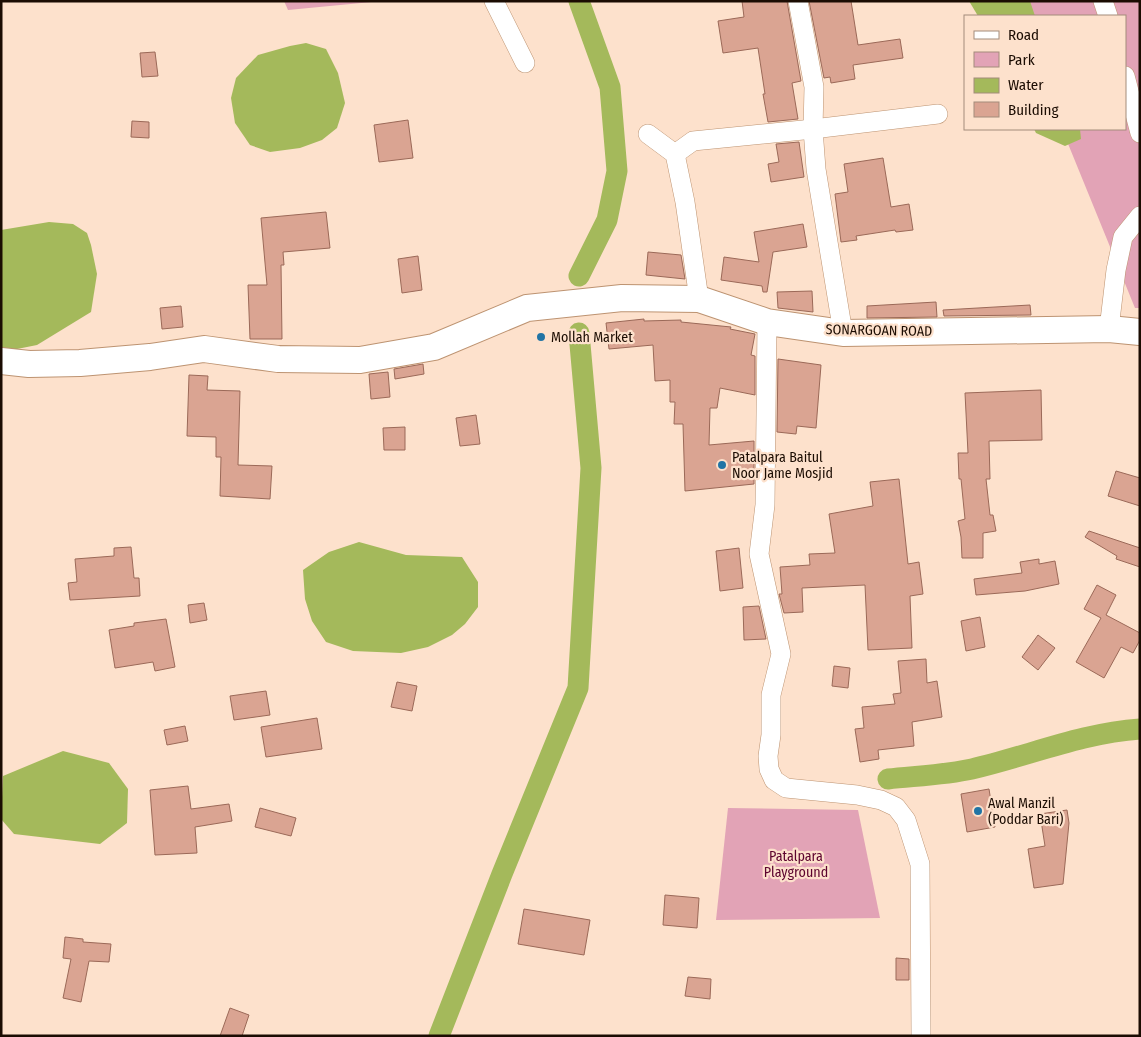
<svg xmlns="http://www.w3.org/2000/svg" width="1141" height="1037" font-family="'Fira Sans Condensed',sans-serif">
	<rect width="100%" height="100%" fill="#fde1cc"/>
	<g fill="#e2a3b6">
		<path d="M 284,1 L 382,1 L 288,10 Z"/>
		<path d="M 1009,1 L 1140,1 L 1140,308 L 1135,308 L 1062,129 L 1125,129 L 1125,16 L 1015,16 Z"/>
		<path d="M 728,808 L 858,810 L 880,918 L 716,920 Z"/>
	</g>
	<g fill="#a4b95b">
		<path d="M 969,1 L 1030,1 L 1035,16 L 978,16 Z"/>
		<path d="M 306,43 L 326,49 L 338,73 L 345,103 L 337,128 L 322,140 L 300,148 L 270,152 L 250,145 L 235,123 L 231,98 L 236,78 L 258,55 L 290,46 Z"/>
		<path d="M 1034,129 L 1080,129 L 1081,139 L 1065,146 L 1036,133 Z"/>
		<path d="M 49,222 L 73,224 L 87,233 L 91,245 L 97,274 L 91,312 L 37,345 L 2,352 L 1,230 Z"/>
		<path d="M 359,542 L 406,555 L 462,557 L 478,582 L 478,607 L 465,624 L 452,635 L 428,647 L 401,653 L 353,651 L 326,642 L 312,621 L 305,599 L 303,570 L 329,552 Z"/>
		<path d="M 63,751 L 109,763 L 128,789 L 127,823 L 100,844 L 14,834 L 1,819 L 3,776 Z"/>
	</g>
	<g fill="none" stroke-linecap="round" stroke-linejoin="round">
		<g stroke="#a4b95b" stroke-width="21">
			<path d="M 579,276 L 607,220 L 617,171 L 610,87 L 579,1"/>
			<path d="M 888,779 C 915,776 945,775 972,769 C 1028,756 1082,733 1140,729"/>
			<path d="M 439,1036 L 502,874 L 578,688 L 591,468 L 579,333"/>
		</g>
	</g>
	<g fill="#daa492" stroke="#9b6958">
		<path d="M 742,1 L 787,1 L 801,81 L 792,83 L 798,119 L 768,122 L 763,94 L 765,94 L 758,48 L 723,53 L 718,21 L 744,17 Z"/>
		<path d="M 809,1 L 851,1 L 858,45 L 900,39 L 903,58 L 853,65 L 855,79 L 831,83 L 830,77 L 824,78 Z"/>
		<path d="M 155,52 L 158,76 L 142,77 L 140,53 Z"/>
		<path d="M 408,120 L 413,158 L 379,162 L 374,125 Z"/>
		<path d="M 132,121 L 149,122 L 149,138 L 131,137 Z"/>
		<path d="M 799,142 L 804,177 L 771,182 L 768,164 L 779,162 L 776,144 Z"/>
		<path d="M 883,158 L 891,207 L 909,204 L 913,230 L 896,232 L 895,230 L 856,236 L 857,240 L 841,242 L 835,194 L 848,192 L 844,164 Z"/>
		<path d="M 326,212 L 330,248 L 283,252 L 284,265 L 281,265 L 282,339 L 250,339 L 248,285 L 267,285 L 261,218 Z"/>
		<path d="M 803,224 L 807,247 L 773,252 L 767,292 L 763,292 L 762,286 L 721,280 L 724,257 L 759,262 L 754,232 Z"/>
		<path d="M 648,252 L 681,255 L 685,279 L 646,275 Z"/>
		<path d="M 418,256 L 422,290 L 402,293 L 398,259 Z"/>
		<path d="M 812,291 L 813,312 L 778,308 L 777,292 Z"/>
		<path d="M 936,302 L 937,317 L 867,318 L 867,306 Z"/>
		<path d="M 1030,305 L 1031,315 L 944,316 L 943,310 Z"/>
		<path d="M 181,306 L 183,327 L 162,329 L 160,308 Z"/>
		<path d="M 644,319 L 644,321 L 681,320 L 681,322 L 731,327 L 730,329 L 755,334 L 751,355 L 755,356 L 755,395 L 720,388 L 717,408 L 710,408 L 709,445 L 754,441 L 754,484 L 685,491 L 683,424 L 674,424 L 675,402 L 670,402 L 670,380 L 655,381 L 653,345 L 609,349 L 606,323 Z"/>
		<path d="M 778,359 L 821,365 L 816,428 L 797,426 L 796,434 L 777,432 Z"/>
		<path d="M 423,364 L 424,374 L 395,379 L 394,369 Z"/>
		<path d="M 388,372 L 390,397 L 371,399 L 369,374 Z"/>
		<path d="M 189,375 L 208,376 L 207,390 L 240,391 L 238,465 L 272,466 L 270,499 L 220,496 L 221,457 L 216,457 L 216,437 L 187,436 Z"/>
		<path d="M 1041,390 L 1042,440 L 989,441 L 990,479 L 986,479 L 990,515 L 993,515 L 996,531 L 983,533 L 983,558 L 962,558 L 961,537 L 958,521 L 965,519 L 961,479 L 959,479 L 958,453 L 968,453 L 965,393 Z"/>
		<path d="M 476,415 L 480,444 L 460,446 L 456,418 Z"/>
		<path d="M 405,427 L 405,450 L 384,450 L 383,428 Z"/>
		<path d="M 1116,471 L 1140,478 L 1140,506 L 1108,496 Z"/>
		<path d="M 899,479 L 908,564 L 919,562 L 923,594 L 910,596 L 912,648 L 868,650 L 865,585 L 802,588 L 803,612 L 784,613 L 779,594 L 782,594 L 780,567 L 810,565 L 809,554 L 835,553 L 829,514 L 873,506 L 870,482 Z"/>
		<path d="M 1089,531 L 1140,548 L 1140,567 L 1116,559 L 1117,556 L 1085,537 Z"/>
		<path d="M 131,547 L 134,578 L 139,578 L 140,596 L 70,600 L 68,583 L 77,582 L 75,559 L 114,556 L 114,548 Z"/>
		<path d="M 739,548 L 743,588 L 720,591 L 716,551 Z"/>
		<path d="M 1039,559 L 1039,564 L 1055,561 L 1059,584 L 1025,591 L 976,595 L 974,579 L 1022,573 L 1020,562 Z"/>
		<path d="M 1097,585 L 1116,595 L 1106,615 L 1140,633 L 1140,640 L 1133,653 L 1121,647 L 1104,678 L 1076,662 L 1101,618 L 1084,609 Z"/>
		<path d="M 204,603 L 207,620 L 190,623 L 188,605 Z"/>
		<path d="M 759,606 L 766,639 L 744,640 L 743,607 Z"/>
		<path d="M 980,617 L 985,647 L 966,651 L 961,621 Z"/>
		<path d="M 166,619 L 175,667 L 155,671 L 153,662 L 115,668 L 109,630 L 134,626 L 134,623 Z"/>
		<path d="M 1038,635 L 1055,648 L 1038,670 L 1022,657 Z"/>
		<path d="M 926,659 L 927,683 L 937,681 L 942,717 L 912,722 L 914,746 L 878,750 L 879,759 L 860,762 L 855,729 L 864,728 L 862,707 L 895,704 L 893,694 L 901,693 L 898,661 Z"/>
		<path d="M 834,666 L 850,668 L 848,688 L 832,686 Z"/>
		<path d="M 397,682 L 417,686 L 412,711 L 391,707 Z"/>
		<path d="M 266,691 L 270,715 L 234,720 L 230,696 Z"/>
		<path d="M 317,718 L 322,749 L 266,757 L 261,727 Z"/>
		<path d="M 185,726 L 188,741 L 167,745 L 164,730 Z"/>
		<path d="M 188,786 L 191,809 L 229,804 L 232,821 L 195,827 L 197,853 L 155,855 L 150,790 Z"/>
		<path d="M 989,789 L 995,827 L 967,832 L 961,794 Z"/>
		<path d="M 260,808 L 296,818 L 291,836 L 255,827 Z"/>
		<path d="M 1067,810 L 1069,823 L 1063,884 L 1034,888 L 1028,849 L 1045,846 L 1040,814 Z"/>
		<path d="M 665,895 L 699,898 L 697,928 L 663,925 Z"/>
		<path d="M 524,909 L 590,920 L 584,955 L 518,944 Z"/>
		<path d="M 65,937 L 83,939 L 83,942 L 111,944 L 109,962 L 89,961 L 81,1002 L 63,998 L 71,959 L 63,958 Z"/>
		<path d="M 896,958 L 909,959 L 909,980 L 896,980 Z"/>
		<path d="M 688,977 L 711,979 L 710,999 L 685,996 Z"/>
		<path d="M 230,1008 L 249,1015 L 242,1036 L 220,1036 Z"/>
	</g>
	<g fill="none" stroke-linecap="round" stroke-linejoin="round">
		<defs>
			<g id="street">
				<path d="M 494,1 L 525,63"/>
				<path d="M 798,1 L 814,87 L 813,129 L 816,169 L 843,333"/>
				<path d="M 1103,1 L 1108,16"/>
				<path d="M 1125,76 L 1140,133"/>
				<path d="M 648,134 L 675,154 L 685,202 L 699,299"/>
				<path d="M 675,154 L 693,141 L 813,129 L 938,114"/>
				<path d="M 767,322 L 765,505 L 759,554 L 781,654 L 771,695 L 771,735 L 768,756 L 769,769 L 774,780 L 786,788 L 857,795 L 881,800 L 896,807 L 906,820 L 920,864 L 921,1036"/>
				<path d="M 1109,329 L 1116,270 L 1123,237 L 1140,216"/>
			</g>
			<path id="secondary" d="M 1,361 L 29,364 L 80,363 L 150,357 L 204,349 L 278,359 L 360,360 L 434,347 L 527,308 L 622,298 L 699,299 L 767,322 L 843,333 L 1109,329 L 1140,332"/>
		</defs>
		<use href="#street" stroke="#bd9371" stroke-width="20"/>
		<use href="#secondary" stroke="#bd9371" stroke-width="28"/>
		<use href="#street" stroke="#fff" stroke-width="19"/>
		<use href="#secondary" stroke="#fff" stroke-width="26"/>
	</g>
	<g fill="#2174a5" stroke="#fde1cc" stroke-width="2">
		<circle cx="541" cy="337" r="5"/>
		<circle cx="722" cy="465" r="5"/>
		<circle cx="978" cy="811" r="5"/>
	</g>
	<g text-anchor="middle" stroke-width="4.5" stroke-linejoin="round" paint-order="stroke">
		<g font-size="14" fill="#1b0c02" stroke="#fde1cc">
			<text transform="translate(879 330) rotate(1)" y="5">SONARGOAN ROAD</text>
		</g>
		<g font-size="14" fill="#1b0c02" stroke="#fde1cc" text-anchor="start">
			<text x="551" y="342">Mollah Market</text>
			<text x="732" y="462">Patalpara Baitul<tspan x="732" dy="16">Noor Jame Mosjid</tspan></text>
			<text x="988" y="808">Awal Manzil<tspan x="988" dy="16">(Poddar Bari)</tspan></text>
		</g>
		<g font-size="14" fill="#5c032e" stroke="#fde1cc">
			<text x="796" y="861">Patalpara<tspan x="796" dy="16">Playground</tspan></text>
		</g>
	</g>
	<rect width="1141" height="1037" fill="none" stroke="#1b0c02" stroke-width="5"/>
	<rect x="964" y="15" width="162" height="115" fill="#fde1cc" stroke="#a38c7b"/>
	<rect x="974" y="31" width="25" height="8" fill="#ffffff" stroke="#a38c7b"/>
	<text x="1008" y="40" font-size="15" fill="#1b0c02">Road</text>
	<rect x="974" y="52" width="25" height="15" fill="#e2a3b6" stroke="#a38c7b"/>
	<text x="1008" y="65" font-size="15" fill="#1b0c02">Park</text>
	<rect x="974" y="78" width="25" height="15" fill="#a4b95b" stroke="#a38c7b"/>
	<text x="1008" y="90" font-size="15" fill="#1b0c02">Water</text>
	<rect x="974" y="102" width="25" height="15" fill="#daa492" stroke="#a38c7b"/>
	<text x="1008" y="115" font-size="15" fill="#1b0c02">Building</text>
</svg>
